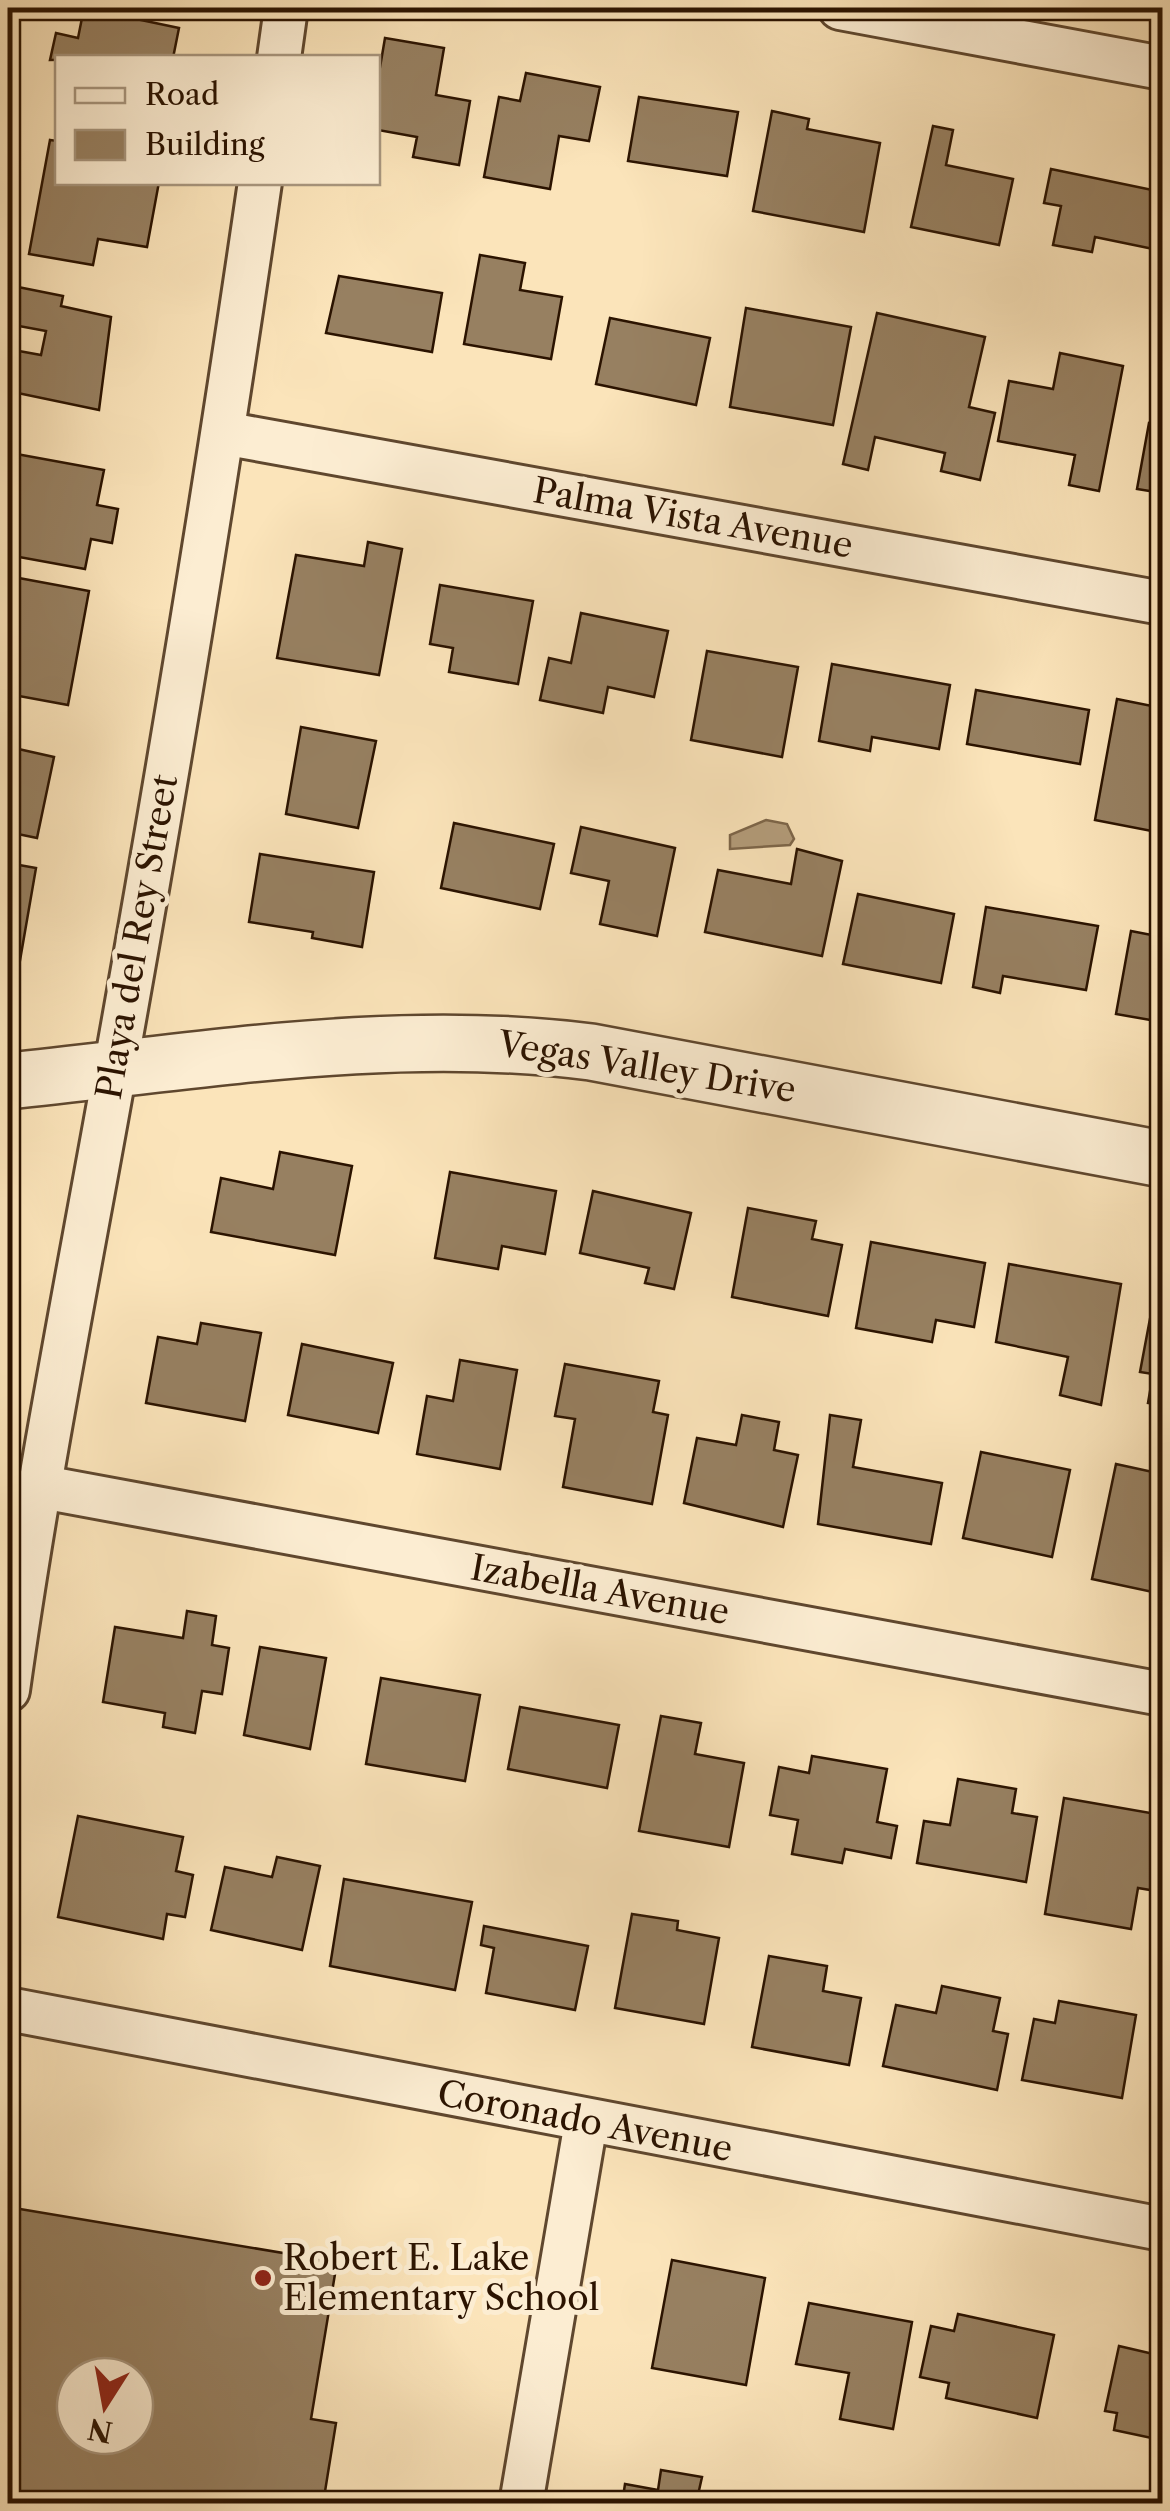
<svg xmlns="http://www.w3.org/2000/svg" width="1170" height="2511" font-family="'Libre Caslon Text',serif">
	<rect width="100%" height="100%" fill="#fbe4ba"/>
	<filter id="stains"><feTurbulence type="fractalNoise" baseFrequency=".002" numOctaves="4"/><feColorMatrix values="0 0 0 0 .2 0 0 0 0 .09 0 0 0 0 .02 0 0 0 .5 -.17"/></filter>
	<radialGradient id="worn" r=".72"><stop offset=".6" stop-color="#630" stop-opacity="0"/><stop offset="1" stop-color="#630" stop-opacity=".3"/></radialGradient>
	<path fill="#b49d7b" stroke="#7d664a" stroke-width="2.5" d="M 766,820 L 787,824 L 794,839 L 790,845 L 730,849 L 730,835 Z"/>
	<g fill="#978061" stroke="#2b1300" stroke-width="2.5" fill-rule="evenodd">
		<path d="M 84,8 L 179,28 L 173,58 L 50,60 L 56,33 L 78,38 Z"/>
		<path d="M 385,38 L 444,48 L 436,95 L 470,101 L 459,165 L 413,157 L 417,137 L 378,130 L 378,79 Z"/>
		<path d="M 526,73 L 600,87 L 589,141 L 559,136 L 550,189 L 484,177 L 499,97 L 520,101 Z"/>
		<path d="M 639,97 L 738,112 L 727,176 L 628,161 Z"/>
		<path d="M 772,111 L 809,119 L 807,129 L 880,143 L 864,232 L 753,211 Z"/>
		<path d="M 933,126 L 953,130 L 946,165 L 1013,179 L 999,245 L 911,227 Z"/>
		<path d="M 50,140 L 58,141 L 58,182 L 159,182 L 147,247 L 98,239 L 93,265 L 29,254 Z"/>
		<path d="M 1051,169 L 1162,192 L 1158,250 L 1095,237 L 1092,252 L 1053,245 L 1061,206 L 1044,203 Z"/>
		<path d="M 480,255 L 525,263 L 520,290 L 562,297 L 551,359 L 464,344 Z"/>
		<path d="M 339,276 L 442,293 L 432,352 L 326,333 Z"/>
		<path d="M 8,285 L 63,296 L 61,306 L 111,317 L 99,410 L 8,391 L 8,349 L 41,355 L 46,331 L 8,324 Z"/>
		<path d="M 746,308 L 851,327 L 833,425 L 730,407 Z"/>
		<path d="M 877,313 L 985,337 L 969,407 L 995,413 L 980,480 L 941,471 L 945,453 L 875,437 L 868,470 L 843,464 Z"/>
		<path d="M 610,318 L 710,338 L 696,405 L 596,384 Z"/>
		<path d="M 1060,353 L 1123,366 L 1099,491 L 1069,485 L 1075,455 L 998,441 L 1009,381 L 1053,389 Z"/>
		<path d="M 1149,423 L 1162,425 L 1162,493 L 1137,489 Z"/>
		<path d="M 11,453 L 104,470 L 97,505 L 118,509 L 112,543 L 91,539 L 85,569 L 8,555 Z"/>
		<path d="M 368,542 L 402,549 L 379,675 L 277,658 L 296,555 L 364,566 Z"/>
		<path d="M 8,576 L 89,591 L 68,705 L 8,694 Z"/>
		<path d="M 440,585 L 533,601 L 518,684 L 449,672 L 453,648 L 430,644 Z"/>
		<path d="M 581,613 L 668,631 L 654,697 L 608,687 L 603,713 L 540,700 L 549,658 L 571,663 Z"/>
		<path d="M 707,651 L 798,667 L 782,757 L 691,740 Z"/>
		<path d="M 832,664 L 950,685 L 939,749 L 872,737 L 870,751 L 819,741 Z"/>
		<path d="M 976,690 L 1089,710 L 1080,764 L 967,744 Z"/>
		<path d="M 1117,699 L 1162,708 L 1162,833 L 1095,820 Z"/>
		<path d="M 301,727 L 376,741 L 358,828 L 286,814 Z"/>
		<path d="M 8,733 L 16,735 L 14,748 L 54,757 L 37,838 L 8,832 Z"/>
		<path d="M 454,823 L 554,844 L 540,909 L 441,888 Z"/>
		<path d="M 581,827 L 675,848 L 657,936 L 600,924 L 609,881 L 571,873 Z"/>
		<path d="M 797,849 L 842,861 L 822,956 L 705,932 L 718,870 L 791,884 Z"/>
		<path d="M 260,854 L 374,872 L 362,947 L 312,938 L 313,932 L 249,922 Z"/>
		<path d="M 8,863 L 36,868 L 18,972 L 8,970 Z"/>
		<path d="M 858,894 L 954,914 L 941,983 L 843,964 Z"/>
		<path d="M 986,907 L 1098,926 L 1086,990 L 1003,976 L 1000,993 L 973,987 Z"/>
		<path d="M 1131,931 L 1162,937 L 1162,1022 L 1116,1014 Z"/>
		<path d="M 280,1152 L 352,1166 L 335,1255 L 211,1232 L 221,1178 L 273,1189 Z"/>
		<path d="M 450,1172 L 556,1191 L 545,1254 L 502,1246 L 498,1269 L 435,1258 Z"/>
		<path d="M 593,1191 L 691,1213 L 674,1289 L 645,1283 L 649,1268 L 580,1253 Z"/>
		<path d="M 748,1208 L 816,1221 L 812,1239 L 842,1245 L 828,1316 L 732,1297 Z"/>
		<path d="M 871,1242 L 985,1263 L 974,1327 L 936,1320 L 932,1342 L 856,1328 Z"/>
		<path d="M 1009,1264 L 1121,1284 L 1101,1405 L 1060,1395 L 1068,1357 L 996,1342 Z"/>
		<path d="M 1152,1308 L 1162,1310 L 1162,1405 L 1148,1403 L 1153,1374 L 1140,1372 Z"/>
		<path d="M 201,1323 L 261,1333 L 245,1421 L 146,1403 L 158,1337 L 197,1344 Z"/>
		<path d="M 302,1344 L 393,1363 L 378,1433 L 288,1415 Z"/>
		<path d="M 460,1360 L 517,1370 L 500,1469 L 417,1454 L 427,1396 L 453,1401 Z"/>
		<path d="M 565,1364 L 659,1381 L 653,1412 L 668,1415 L 652,1504 L 563,1487 L 575,1419 L 555,1416 Z"/>
		<path d="M 742,1415 L 779,1422 L 774,1450 L 798,1455 L 783,1527 L 684,1503 L 697,1438 L 736,1445 Z"/>
		<path d="M 830,1415 L 861,1420 L 853,1467 L 942,1483 L 931,1544 L 818,1524 Z"/>
		<path d="M 981,1452 L 1070,1470 L 1052,1557 L 963,1538 Z"/>
		<path d="M 1116,1464 L 1162,1474 L 1162,1594 L 1092,1579 Z"/>
		<path d="M 187,1611 L 216,1616 L 212,1645 L 229,1648 L 222,1694 L 202,1691 L 195,1733 L 163,1727 L 165,1713 L 103,1702 L 115,1627 L 183,1638 Z"/>
		<path d="M 260,1647 L 326,1658 L 310,1749 L 244,1735 Z"/>
		<path d="M 381,1678 L 480,1695 L 465,1781 L 366,1764 Z"/>
		<path d="M 520,1707 L 619,1725 L 607,1788 L 508,1769 Z"/>
		<path d="M 661,1716 L 701,1723 L 695,1754 L 744,1763 L 729,1847 L 639,1831 Z"/>
		<path d="M 812,1756 L 887,1769 L 877,1822 L 897,1826 L 891,1858 L 845,1849 L 842,1863 L 792,1854 L 798,1820 L 770,1815 L 779,1767 L 809,1773 Z"/>
		<path d="M 958,1779 L 1016,1789 L 1012,1813 L 1037,1817 L 1026,1882 L 917,1863 L 924,1821 L 950,1825 Z"/>
		<path d="M 1064,1798 L 1162,1815 L 1162,1892 L 1138,1888 L 1131,1929 L 1045,1914 Z"/>
		<path d="M 78,1816 L 183,1837 L 176,1871 L 193,1875 L 185,1917 L 167,1914 L 163,1939 L 58,1917 Z"/>
		<path d="M 277,1857 L 320,1866 L 302,1950 L 211,1930 L 225,1867 L 272,1877 Z"/>
		<path d="M 344,1879 L 472,1902 L 455,1990 L 330,1966 Z"/>
		<path d="M 632,1914 L 678,1921 L 677,1930 L 719,1938 L 704,2024 L 615,2008 Z"/>
		<path d="M 484,1926 L 588,1946 L 575,2010 L 486,1993 L 494,1948 L 481,1945 Z"/>
		<path d="M 769,1956 L 827,1966 L 823,1991 L 861,1998 L 849,2065 L 752,2047 Z"/>
		<path d="M 942,1986 L 1000,1998 L 993,2031 L 1008,2034 L 997,2090 L 883,2066 L 896,2005 L 936,2013 Z"/>
		<path d="M 1059,2001 L 1136,2015 L 1122,2098 L 1022,2080 L 1034,2019 L 1055,2023 Z"/>
		<path d="M 1162,2074 L 1162,2125 L 1155,2123 Z"/>
		<path d="M 8,2207 L 337,2262 L 311,2419 L 336,2423 L 323,2504 L 8,2504 ZM 75,2376 L 135,2376 L 135,2436 L 75,2436 Z"/>
		<path d="M 672,2260 L 765,2278 L 746,2385 L 652,2368 Z"/>
		<path d="M 809,2303 L 912,2322 L 893,2429 L 840,2419 L 849,2373 L 796,2364 Z"/>
		<path d="M 958,2314 L 1054,2335 L 1037,2418 L 946,2398 L 949,2383 L 920,2377 L 931,2326 L 954,2331 Z"/>
		<path d="M 1119,2346 L 1162,2356 L 1161,2440 L 1114,2430 L 1117,2413 L 1105,2411 Z"/>
		<path d="M 661,2470 L 702,2477 L 698,2495 L 726,2504 L 622,2504 L 625,2484 L 658,2490 Z"/>
	</g>
	<g fill="none" stroke-linecap="round" stroke-linejoin="round">
		<defs>
			<g id="minor">
				<path d="M 840,8 L 1162,68"/>
				<path d="M 279,58 L 286,8"/>
				<path d="M 223,433 L 1162,603"/>
				<path d="M 37,1486 L 1162,1694"/>
				<path d="M 8,1690 C 37,1482 78,1277 115,1070 C 168,775 217,479 260,182"/>
				<path d="M 8,2009 L 1162,2229"/>
				<path d="M 521,2504 L 586,2122"/>
			</g>
			<path id="tertiary" d="M 8,1081 C 202,1061 396,1027 591,1052 L 1162,1159"/>
		</defs>
		<use href="#minor" stroke="#5f472e" stroke-width="48"/>
		<use href="#tertiary" stroke="#5f472e" stroke-width="60"/>
		<use href="#minor" stroke="#fcedd2" stroke-width="42"/>
		<use href="#tertiary" stroke="#fcedd2" stroke-width="55"/>
	</g>
	<circle fill="#8f2418" stroke="#fcedd2" stroke-width="4" cx="263" cy="2278" r="10"/>
	<g text-anchor="middle" stroke-width="10" stroke-linejoin="round" paint-order="stroke">
		<g font-size="35" fill="#2b1300" stroke="#fcedd2">
			<text transform="translate(693 518) rotate(10)" y="12">Palma Vista Avenue</text>
			<text transform="translate(137 937) rotate(-80)" y="12">Playa del Rey Street</text>
			<text transform="translate(647 1067) rotate(9)" y="12">Vegas Valley Drive</text>
			<text transform="translate(600 1590) rotate(10)" y="12">Izabella Avenue</text>
			<text transform="translate(585 2121) rotate(11)" y="12">Coronado Avenue</text>
		</g>
		<g font-size="35" fill="#2b1300" stroke="#fcedd2" text-anchor="start">
			<text x="283" y="2270">Robert E. Lake<tspan x="283" dy="40">Elementary School</tspan></text>
		</g>
	</g>
	<rect width="1170" height="2511" fill="none" stroke="#fbe4ba" stroke-width="40"/>
	<rect x="10" y="10" width="1150" height="2491" fill="none" stroke="#2b1300" stroke-width="5"/>
	<rect x="20" y="20" width="1130" height="2471" fill="none" stroke="#2b1300" stroke-width="2.5"/>
	<rect x="55" y="55" width="325" height="130" fill="#fcedd2" stroke="#a8967e" stroke-width="2.5"/>
	<rect x="75" y="88" width="50" height="15" fill="#fcedd2" stroke="#a8967e" stroke-width="2.5"/>
	<text x="145" y="105" font-size="30" fill="#2b1300">Road</text>
	<rect x="75" y="130" width="50" height="30" fill="#978061" stroke="#a8967e" stroke-width="2.5"/>
	<text x="145" y="155" font-size="30" fill="#2b1300">Building</text>
	<g transform="translate(105 2406) rotate(191)"><circle r="48" fill="#fcedd2" stroke="#a8967e" stroke-width="2.5"/>
	<path d="M0-8L18 38L0 25L-18 38Z" fill="#8f2418"/>
	<text y="-15" font-size="28" font-weight="bold" text-anchor="middle" fill="#2b1300">N</text>
	</g>
	<rect width="100%" height="100%" filter="url(#stains)"/>
	<rect width="100%" height="100%" fill="url(#worn)"/>
</svg>
